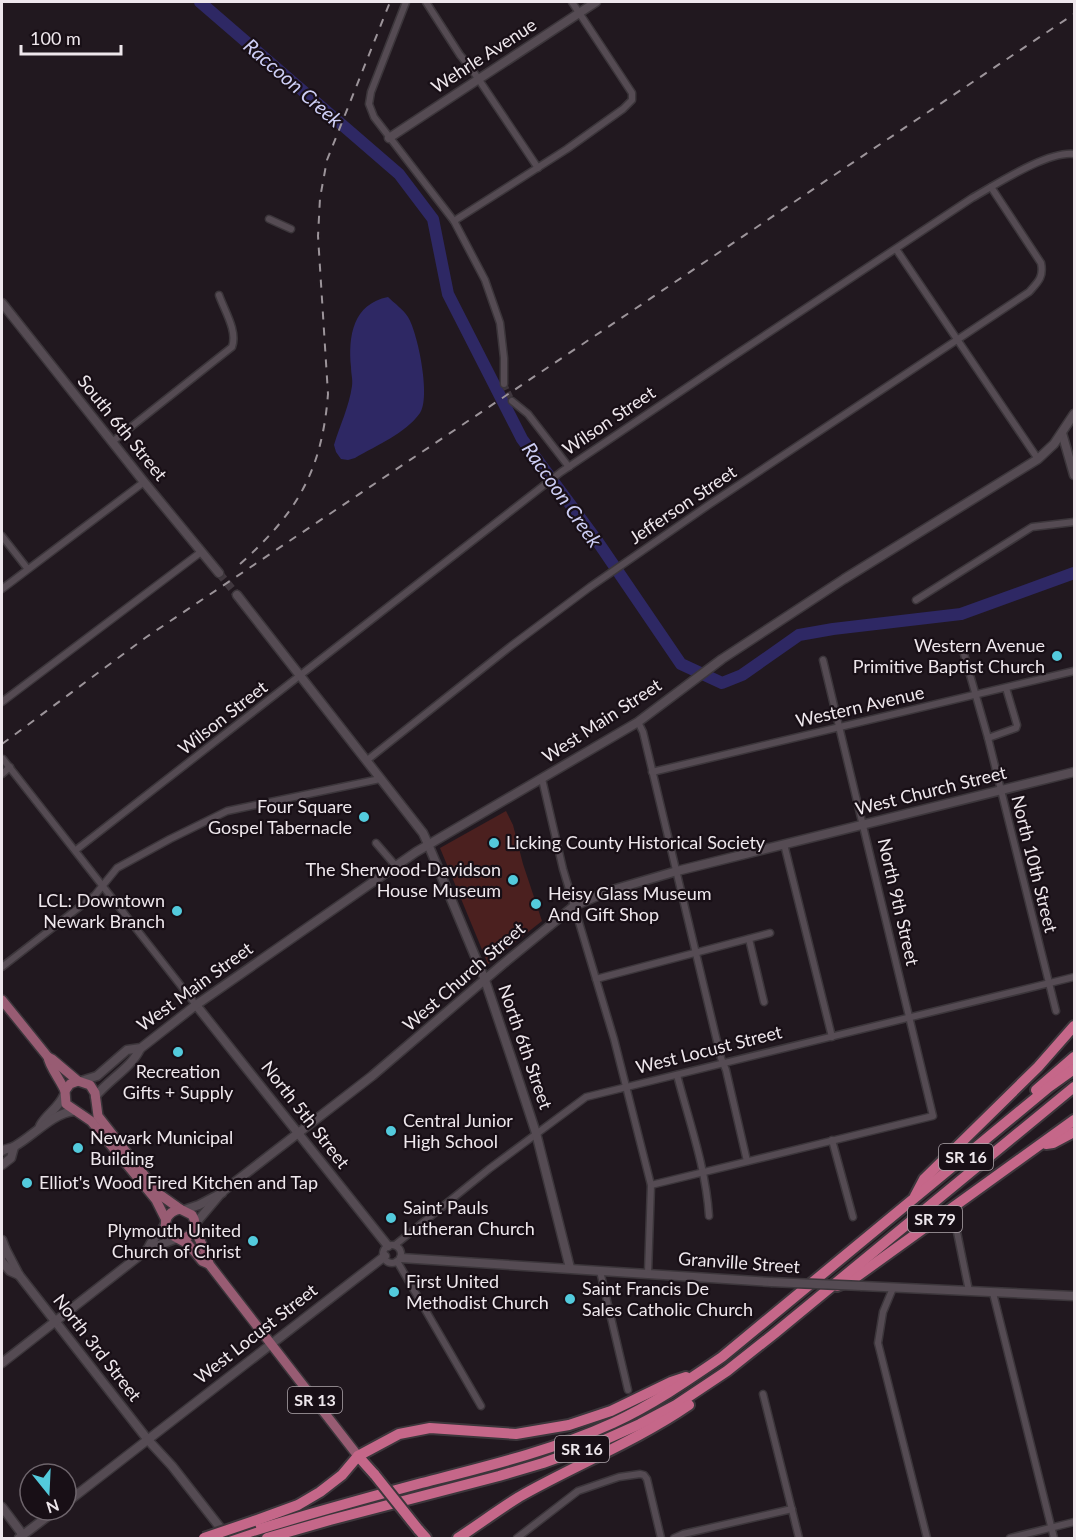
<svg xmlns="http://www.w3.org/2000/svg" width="1076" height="1540" font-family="Lato,sans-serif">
	<rect width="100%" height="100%" fill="#21181f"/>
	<path fill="#4b201f" d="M 506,811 L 513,825 L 523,864 L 542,921 L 488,964 L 440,848 Z"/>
	<path fill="#2e2864" d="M 388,297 C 394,303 404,310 408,317 C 418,333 431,398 420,413 C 405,434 377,445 355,458 L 348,460 L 341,459 L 336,452 L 334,445 C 340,425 349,407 352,386 C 353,379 351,374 351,367 C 348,336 353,304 388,297 Z"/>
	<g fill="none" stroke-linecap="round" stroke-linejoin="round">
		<path stroke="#2e2864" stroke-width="12" d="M 200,2 L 399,174 L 433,219 L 448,294 L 522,439 L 598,542 L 681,664 L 722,683 L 742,675 L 799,635 L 833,629 L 961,614 L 1074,573"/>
		<path stroke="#40373e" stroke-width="6" stroke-dasharray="6 3" stroke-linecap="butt" d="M 504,384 L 512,401"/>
		<path stroke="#40373e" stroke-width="8" stroke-dasharray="8 4" stroke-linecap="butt" d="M 219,573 L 237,595"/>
		<defs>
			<g id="street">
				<path d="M 406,2 L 371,92 L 369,104 L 374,117 L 454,221 L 485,280 L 500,323 L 504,358 L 504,384"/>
				<path d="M 426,2 L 460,55 L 471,68 L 538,168"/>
				<path d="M 269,219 L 291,229"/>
				<path d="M 454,221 L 567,149 L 623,109 L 632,100 L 632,93 L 572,2"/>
				<path d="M 896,249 L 1038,459"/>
				<path d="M 512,401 L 528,414 L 569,467"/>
				<path d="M 112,442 L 232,347 C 238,331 224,310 219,295"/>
				<path d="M 2,536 L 27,568"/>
				<path d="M 2,589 L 144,482"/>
				<path d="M 916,600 L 1032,527 L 1074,522"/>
				<path d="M 964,654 L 988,738 L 1056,1011"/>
				<path d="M 2,702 L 201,552"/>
				<path d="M 638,722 L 643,732 L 721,1058 L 726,1070 L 747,1161"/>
				<path d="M 988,738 L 1016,728 L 1017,725 L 1006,688"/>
				<path d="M 3,759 L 196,1005"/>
				<path d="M 366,761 L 511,646 L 590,587 L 710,504 L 1029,292 C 1038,282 1044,277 1041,263 L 991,187"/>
				<path d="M 652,772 L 1074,671"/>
				<path d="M 2,774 L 10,767"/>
				<path d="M 542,779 L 563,869 L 614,1039 L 651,1185 L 648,1273"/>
				<path d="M 376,843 L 395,865"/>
				<path d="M 784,844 L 832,1037"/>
				<path d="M 76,850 L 561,472 L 729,359 L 972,198 C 997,184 1047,151 1074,154"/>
				<path d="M 749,939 L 764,1002"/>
				<path d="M 2,967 L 95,895 L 117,868 L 170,839 L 227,811 L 380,779"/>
				<path d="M 596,979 L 770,933"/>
				<path d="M 677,1075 C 689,1121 706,1168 709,1216"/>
				<path d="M 832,1140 L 853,1217"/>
				<path d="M 651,1185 L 933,1116 L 823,660"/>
				<path d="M 956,1227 L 969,1291"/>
				<path d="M 395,1245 L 489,1169 L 586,1097 L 1074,977"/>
				<circle cx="392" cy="1254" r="9"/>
				<path d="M 397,1261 L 481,1406"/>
				<path d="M 600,1271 L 628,1390"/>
				<path d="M 893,1288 L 883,1312 L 878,1343 L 927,1538"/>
				<path d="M 993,1293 L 1054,1538"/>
				<path d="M 763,1394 L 799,1538"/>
				<path d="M 517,1538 L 578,1491 L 619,1477 L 640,1474 L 644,1475 L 647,1479 L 661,1538"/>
				<path d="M 674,1538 L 683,1534 L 792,1509"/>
				<path d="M 1010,1538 L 1074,1522"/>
			</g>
			<g id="secondary">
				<path d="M 389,138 L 596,2"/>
				<path d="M 2,303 L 144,482 L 219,573"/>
				<path d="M 1062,433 L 1074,475"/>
				<path d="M 237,595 L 423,833 L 428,844 L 485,980 L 513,1063 L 536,1133 L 570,1268"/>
				<path d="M 196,1005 L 388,1246"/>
				<path d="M 81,1081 L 97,1076 L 127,1050 L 141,1048 L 196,1005 L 416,852 L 638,722 L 722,659 L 844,579 L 1038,459 L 1054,444 L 1074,414"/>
				<path d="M 95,1097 C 108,1080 131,1068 140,1049"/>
				<path d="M 40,1126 C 46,1114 59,1108 64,1095"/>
				<path d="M 2,1151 C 6,1148 11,1149 15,1146 C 33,1136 53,1113 74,1111"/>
				<path d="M 2,1165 L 11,1158 L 14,1147"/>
				<path d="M 184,1210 L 199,1205 L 222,1193"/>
				<path d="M 195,1224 L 222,1192 L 372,1076 L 503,964 L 574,906 L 609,891 L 677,871 L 1074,772"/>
				<path d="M 2,1240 L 5,1248 L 2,1256"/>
				<path d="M 5,1248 L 19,1275 L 148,1440 L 172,1466 L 226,1535"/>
				<path d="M 148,1249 C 150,1240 161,1233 165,1224"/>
				<path d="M 401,1258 L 771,1282"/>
				<path d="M 2,1262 L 10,1271 L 19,1275"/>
				<path d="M 862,1286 L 1074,1296"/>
				<path d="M 2,1363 L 148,1249 L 175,1239"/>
				<path d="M 66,1503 L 385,1256"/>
				<path d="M 2,1507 L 23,1535"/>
				<path d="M 19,1538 L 56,1510"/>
			</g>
			<g id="primary">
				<path d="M 2,1000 L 48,1057 C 49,1066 61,1081 65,1091"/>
				<path d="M 48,1057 L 52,1059 L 78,1081 L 90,1085 L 95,1093 L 98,1116 L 159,1194 L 180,1209"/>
				<path d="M 78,1081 L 70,1084 L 65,1091 L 66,1104 L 91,1121 L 156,1200 L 166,1220"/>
				<path d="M 195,1228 C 198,1241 208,1251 209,1264 L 358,1456"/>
				<path d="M 180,1239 C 193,1237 199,1226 192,1215 L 180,1209 C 167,1212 162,1222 168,1233 L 188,1244 L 202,1261 L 209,1264"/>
			</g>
			<g id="highway">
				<path d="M 1036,1090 L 1074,1057"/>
				<path d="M 1046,1144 L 1053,1143 L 1074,1132"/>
				<path d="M 915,1196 L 924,1179 L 1038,1067 L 1074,1026"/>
				<path d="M 837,1286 L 852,1280 L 1074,1120"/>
				<path d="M 358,1456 L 375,1475"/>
				<path d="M 254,1521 L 298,1505 L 320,1492 L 342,1475 L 358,1456 L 399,1434 L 430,1428 L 516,1434 L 569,1425 L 611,1411 L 671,1382 L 686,1377"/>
				<path d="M 418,1529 L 426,1538"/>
				<path d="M 231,1538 C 293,1518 355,1501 418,1484 C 484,1467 552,1451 613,1423 C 652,1405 687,1381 722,1357 L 1049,1087 L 1074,1069"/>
				<path d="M 267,1538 L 330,1520 L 499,1476 L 543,1463 L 593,1445 L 640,1424 L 676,1405 L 727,1371 L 775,1333 L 1074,1087"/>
				<path d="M 458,1538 C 478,1525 498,1510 519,1497 C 575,1465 635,1442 689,1405"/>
			</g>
		</defs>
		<use href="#street" stroke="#3c363b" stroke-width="9"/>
		<use href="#secondary" stroke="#3c363b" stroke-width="11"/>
		<use href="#primary" stroke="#3c363b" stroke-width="12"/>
		<use href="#highway" stroke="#3c363b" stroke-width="14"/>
		<use href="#street" stroke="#554b53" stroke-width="6"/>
		<use href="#secondary" stroke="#554b53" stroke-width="8"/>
		<use href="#primary" stroke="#985c73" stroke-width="9"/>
		<use href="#highway" stroke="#c56789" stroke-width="10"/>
		<g stroke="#9c949a" stroke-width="2" stroke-dasharray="8 8" stroke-linecap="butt">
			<path d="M 240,564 C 297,513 322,471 328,394 L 318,236 L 320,198 L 327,160 L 390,2"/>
			<path d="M 2,744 L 145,638 L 1074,14"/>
		</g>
		<defs>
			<path id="secondary-bridge" d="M 771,1282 L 862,1286"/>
			<g id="highway-bridge">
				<path d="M 375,1475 L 418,1529"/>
				<path d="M 204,1538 L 254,1521"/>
			</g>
		</defs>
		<use href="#secondary-bridge" stroke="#3c363b" stroke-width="11" stroke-linecap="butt"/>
		<use href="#highway-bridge" stroke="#3c363b" stroke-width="14" stroke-linecap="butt"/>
		<use href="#secondary-bridge" stroke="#554b53" stroke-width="8"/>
		<use href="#highway-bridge" stroke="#c56789" stroke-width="10"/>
	</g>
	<g fill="#53cadc" stroke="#180f16" stroke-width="2">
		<circle cx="1057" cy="656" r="6"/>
		<circle cx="364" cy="817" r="6"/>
		<circle cx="494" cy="843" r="6"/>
		<circle cx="513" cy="880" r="6"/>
		<circle cx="536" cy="904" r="6"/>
		<circle cx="177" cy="911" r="6"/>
		<circle cx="178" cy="1052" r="6"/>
		<circle cx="391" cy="1131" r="6"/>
		<circle cx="78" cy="1148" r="6"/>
		<circle cx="27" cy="1183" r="6"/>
		<circle cx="391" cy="1218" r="6"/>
		<circle cx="253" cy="1241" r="6"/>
		<circle cx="394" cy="1292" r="6"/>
		<circle cx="570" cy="1299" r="6"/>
	</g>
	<g text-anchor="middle" stroke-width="4.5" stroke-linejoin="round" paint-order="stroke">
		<g fill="#180f16" stroke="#aea6ac" stroke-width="1.5">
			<rect x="939" y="1144" width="54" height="26" rx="4.5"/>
			<rect x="908" y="1206" width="54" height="26" rx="4.5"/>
			<rect x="288" y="1387" width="54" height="26" rx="4.5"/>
			<rect x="555" y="1436" width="54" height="26" rx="4.5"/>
		</g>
		<g font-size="16" font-weight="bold" fill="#eee7ec">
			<text x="966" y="1163">SR 16</text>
			<text x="935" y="1225">SR 79</text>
			<text x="315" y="1406">SR 13</text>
			<text x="582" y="1455">SR 16</text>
		</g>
		<g font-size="18" fill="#eee7ec" stroke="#180f16">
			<text transform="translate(484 56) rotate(-33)" y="6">Wehrle Avenue</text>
			<text transform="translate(609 421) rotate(-34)" y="6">Wilson Street</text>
			<text transform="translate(122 428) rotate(51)" y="6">South 6th Street</text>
			<text transform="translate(683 505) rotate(-34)" y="6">Jefferson Street</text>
			<text transform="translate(860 707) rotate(-13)" y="6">Western Avenue</text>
			<text transform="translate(223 718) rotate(-38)" y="6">Wilson Street</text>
			<text transform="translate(602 721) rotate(-33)" y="6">West Main Street</text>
			<text transform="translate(931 791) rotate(-14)" y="6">West Church Street</text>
			<text transform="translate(1034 864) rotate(76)" y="6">North 10th Street</text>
			<text transform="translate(898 902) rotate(77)" y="6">North 9th Street</text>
			<text transform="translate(464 977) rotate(-41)" y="6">West Church Street</text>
			<text transform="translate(195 987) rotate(-36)" y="6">West Main Street</text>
			<text transform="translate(525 1047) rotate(71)" y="6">North 6th Street</text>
			<text transform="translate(709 1050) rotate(-14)" y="6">West Locust Street</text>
			<text transform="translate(305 1115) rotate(52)" y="6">North 5th Street</text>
			<text transform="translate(739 1263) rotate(4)" y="6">Granville Street</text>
			<text transform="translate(256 1334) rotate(-38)" y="6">West Locust Street</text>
			<text transform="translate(97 1348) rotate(52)" y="6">North 3rd Street</text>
		</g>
		<g font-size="18" fill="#eee7ec" stroke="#180f16" text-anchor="start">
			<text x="1045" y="652" text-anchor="end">Western Avenue<tspan x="1045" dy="21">Primitive Baptist Church</tspan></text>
			<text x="352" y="813" text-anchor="end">Four Square<tspan x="352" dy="21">Gospel Tabernacle</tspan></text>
			<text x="506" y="849">Licking County Historical Society</text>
			<text x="501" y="876" text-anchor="end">The Sherwood-Davidson<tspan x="501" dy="21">House Museum</tspan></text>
			<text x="548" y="900">Heisy Glass Museum<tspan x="548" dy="21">And Gift Shop</tspan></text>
			<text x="165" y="907" text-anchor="end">LCL: Downtown<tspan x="165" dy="21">Newark Branch</tspan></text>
			<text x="178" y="1078" text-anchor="middle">Recreation<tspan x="178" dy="21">Gifts + Supply</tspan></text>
			<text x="403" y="1127">Central Junior<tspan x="403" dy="21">High School</tspan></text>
			<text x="90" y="1144">Newark Municipal<tspan x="90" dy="21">Building</tspan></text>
			<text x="39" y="1189">Elliot's Wood Fired Kitchen and Tap</text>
			<text x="403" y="1214">Saint Pauls<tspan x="403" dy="21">Lutheran Church</tspan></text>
			<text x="241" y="1237" text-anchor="end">Plymouth United<tspan x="241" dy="21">Church of Christ</tspan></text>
			<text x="406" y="1288">First United<tspan x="406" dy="21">Methodist Church</tspan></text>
			<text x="582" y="1295">Saint Francis De<tspan x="582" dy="21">Sales Catholic Church</tspan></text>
		</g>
		<g font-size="20" font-style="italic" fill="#cdcef5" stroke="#180f16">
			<text transform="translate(293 83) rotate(41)" y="7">Raccoon Creek</text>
			<text transform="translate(562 495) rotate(55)" y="7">Raccoon Creek</text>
		</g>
	</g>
	<rect width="1076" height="1540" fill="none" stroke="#eee7ec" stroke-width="6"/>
	<g transform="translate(48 1492) rotate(162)"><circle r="28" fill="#180f16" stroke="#6e656c" stroke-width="1.5"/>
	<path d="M0-4.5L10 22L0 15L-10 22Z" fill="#53cadc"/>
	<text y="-9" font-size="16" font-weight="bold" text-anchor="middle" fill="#eee7ec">N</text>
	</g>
	<path d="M21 45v9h100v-9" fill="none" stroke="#eee7ec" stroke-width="3"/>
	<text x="30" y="45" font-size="18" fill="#eee7ec" stroke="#180f16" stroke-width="4.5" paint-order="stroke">100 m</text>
</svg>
